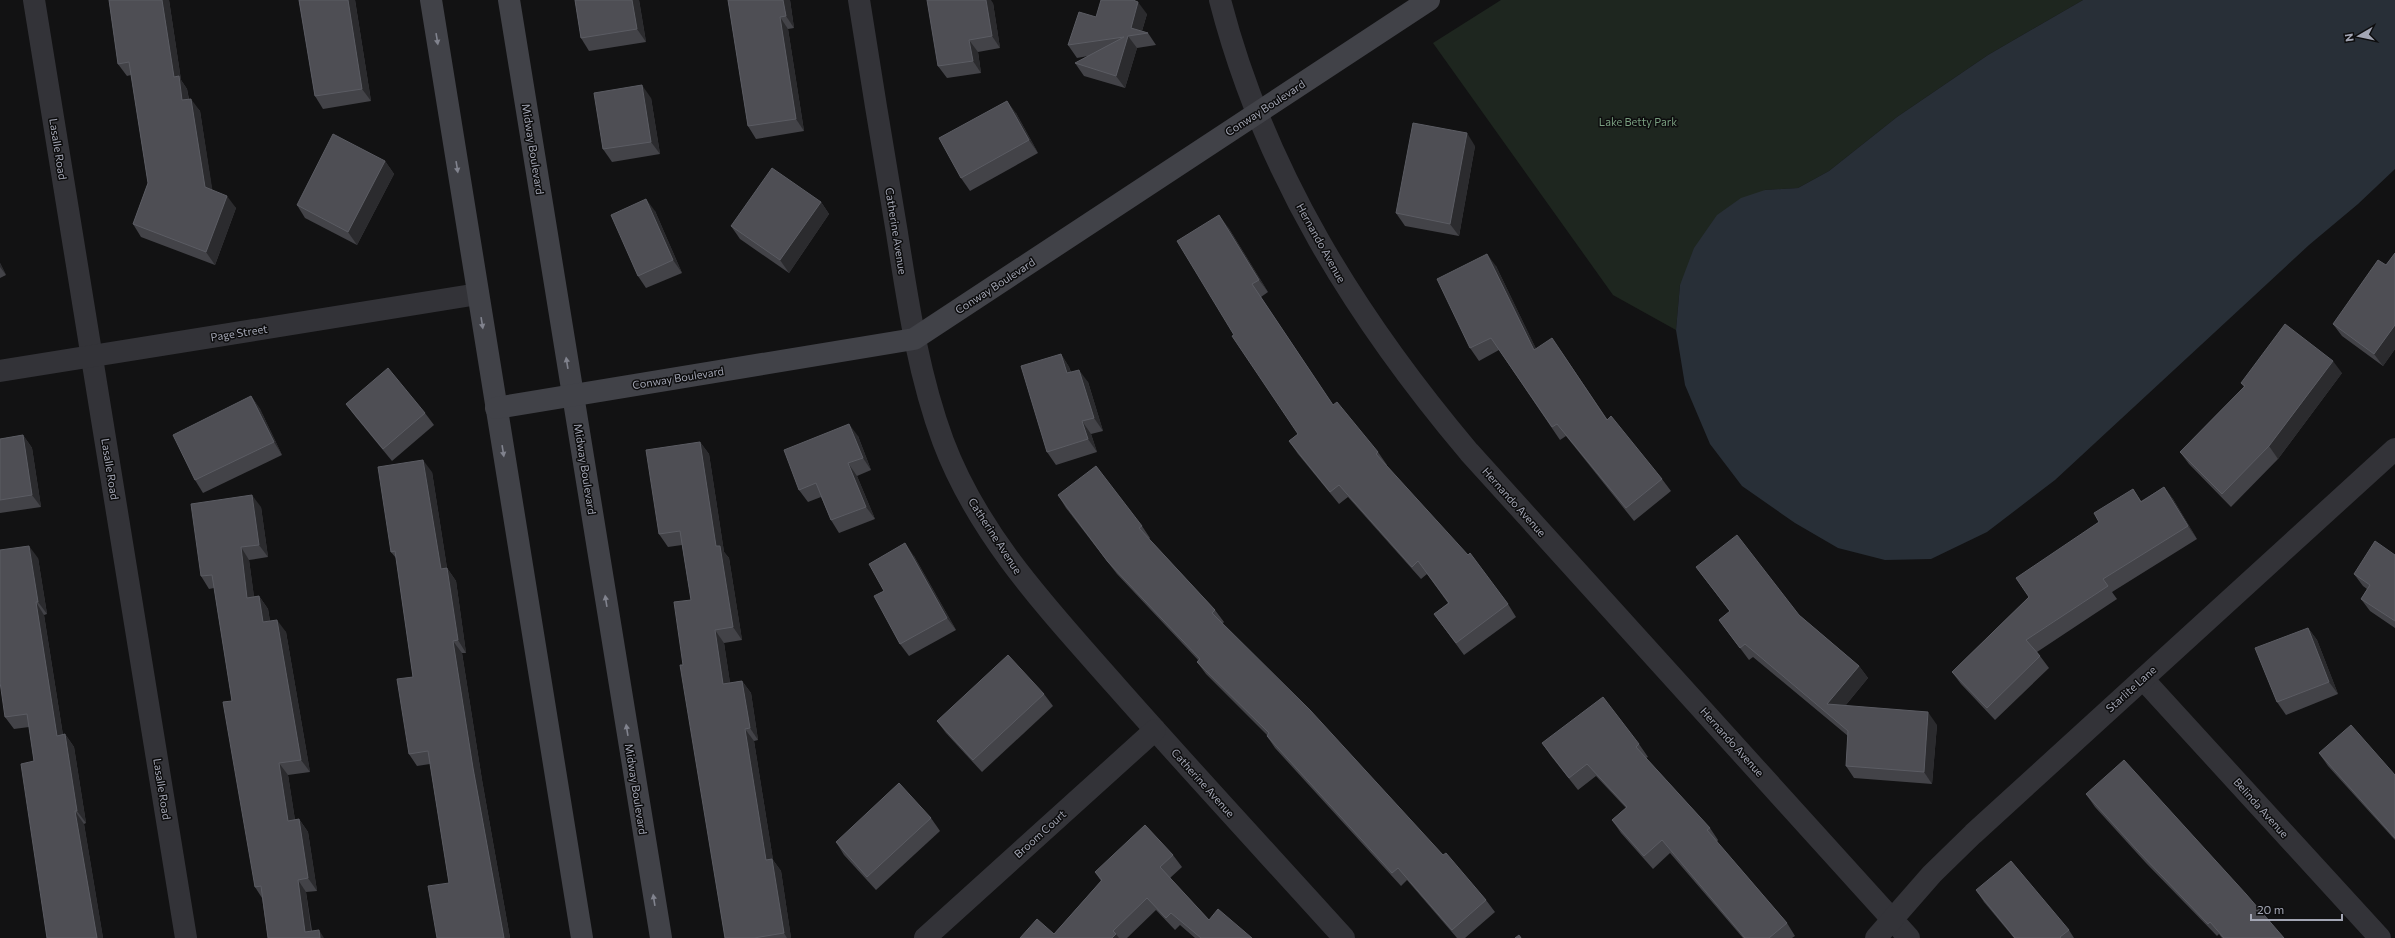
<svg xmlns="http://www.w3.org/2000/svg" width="2395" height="938" font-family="Commissioner,sans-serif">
	<rect width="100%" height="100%" fill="#121213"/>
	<path fill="#1e261f" d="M 1501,0 L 2083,0 L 1988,55 L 1897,117 L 1829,171 L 1798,188 L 1765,190 L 1680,285 L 1676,330 L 1613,295 L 1433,43 Z"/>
	<path fill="#282f37" d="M 2083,0 L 2395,0 L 2395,169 L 2358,204 L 2309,245 L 2055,480 L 1987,532 L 1931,559 L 1885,560 L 1838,548 L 1795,523 L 1742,486 L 1710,444 L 1685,385 L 1676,330 L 1680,285 L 1694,248 L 1717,215 L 1741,198 L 1765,190 L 1798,188 L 1829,171 L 1897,117 L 1988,55 Z"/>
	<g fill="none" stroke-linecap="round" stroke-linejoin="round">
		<g stroke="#333338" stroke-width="22">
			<path d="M 34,0 L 186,938"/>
			<path d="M 859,0 C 871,78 884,155 897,233 C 908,303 918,373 943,441 C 979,537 1050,611 1116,686 C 1191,771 1268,854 1344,938"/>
			<path d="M 1220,0 C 1264,171 1356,318 1469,452 L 1909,938"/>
			<path d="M 0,371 L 478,294"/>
			<path d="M 2143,679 L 2380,938"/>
			<path d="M 925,938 L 1155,730"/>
			<path d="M 1876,938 L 1932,874 L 1973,834 L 2395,449"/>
		</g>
		<g stroke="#414248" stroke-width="22">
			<path d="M 431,0 L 582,938"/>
			<path d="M 509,0 L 661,938"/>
			<path d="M 496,408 L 914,339 L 1429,0"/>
		</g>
	</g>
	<g fill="#434348">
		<path d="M 109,0 L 169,0 L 181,80 L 187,89 L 189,99 L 200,111 L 212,190 L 236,208 L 215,265 L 141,237 L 133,224 L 148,183 L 131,75 L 127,76 L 118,64 Z"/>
		<path d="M 299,0 L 355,0 L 371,101 L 323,109 L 315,96 Z"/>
		<path d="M 575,0 L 639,0 L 646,42 L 589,51 L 581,38 Z"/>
		<path d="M 728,0 L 790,0 L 794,28 L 788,29 L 804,131 L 756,139 L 748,126 Z"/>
		<path d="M 993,3 L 1000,48 L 978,52 L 981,73 L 947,78 L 938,66 Z"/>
		<path d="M 1147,14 L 1142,31 L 1148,33 L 1156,45 L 1137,48 L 1125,88 L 1084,76 L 1075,63 L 1088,56 L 1077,58 L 1068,45 L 1096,17 Z"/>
		<path d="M 651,98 L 660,154 L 612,162 L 603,149 Z"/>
		<path d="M 1016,113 L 1038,153 L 970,191 L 961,178 Z"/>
		<path d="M 1475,146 L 1459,236 L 1405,226 L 1396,213 Z"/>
		<path d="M 385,161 L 394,174 L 357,245 L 305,218 L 297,205 Z"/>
		<path d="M 821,202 L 829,214 L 789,273 L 740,239 L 731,226 Z"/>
		<path d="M 655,211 L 682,273 L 646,288 L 638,276 Z"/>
		<path d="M 1228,227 L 1268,292 L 1261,297 L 1333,405 L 1378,452 L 1387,465 L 1386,465 L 1508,604 L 1516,617 L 1464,655 L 1434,614 L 1448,603 L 1427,574 L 1421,579 L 1348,497 L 1339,504 L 1298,454 L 1289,441 L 1298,434 Z"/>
		<path d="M 2395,253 L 2395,349 L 2383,366 L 2342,336 L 2333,324 L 2386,265 Z"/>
		<path d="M 0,263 L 6,275 L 0,278 Z"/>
		<path d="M 1496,266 L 1536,349 L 1561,351 L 1607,419 L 1662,479 L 1671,491 L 1634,521 L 1566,436 L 1560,440 L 1499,350 L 1479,361 L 1470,348 Z"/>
		<path d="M 1061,354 L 1069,367 L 1071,372 L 1088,382 L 1103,431 L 1091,434 L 1097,452 L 1056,465 L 1047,452 Z"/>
		<path d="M 2342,373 L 2278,459 L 2231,507 L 2189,464 L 2180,452 L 2244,387 L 2241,383 Z"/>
		<path d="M 251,396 L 260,409 L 282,455 L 203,493 L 195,480 Z"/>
		<path d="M 346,404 L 425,413 L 434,425 L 392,461 L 355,416 Z"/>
		<path d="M 23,435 L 32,448 L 41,507 L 0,513 L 0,439 Z"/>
		<path d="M 858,436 L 871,470 L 857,476 L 875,519 L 839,533 L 831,520 L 821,497 L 808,502 L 799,490 Z"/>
		<path d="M 700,442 L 709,454 L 724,552 L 729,558 L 742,640 L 724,643 L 730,683 L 742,681 L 751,693 L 758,740 L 754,741 L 773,860 L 781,871 L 791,938 L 725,938 L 683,665 L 691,600 L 682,545 L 668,547 L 659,534 Z"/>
		<path d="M 432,472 L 447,568 L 456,581 L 466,653 L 462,653 L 482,780 L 510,938 L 437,938 L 449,883 L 430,764 L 417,766 L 409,754 L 413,677 L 396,558 L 391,552 Z"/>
		<path d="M 2164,487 L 2173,499 L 2197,539 L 2112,592 L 2117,599 L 2037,652 L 2049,668 L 1995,720 L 1961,684 L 1952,672 L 2029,597 L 2099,522 L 2133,489 L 2141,501 Z"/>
		<path d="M 1058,495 L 1142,526 L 1150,538 L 1149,539 L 1215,610 L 1224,622 L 1222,624 L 1443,855 L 1486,900 L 1495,912 L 1465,938 L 1457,938 L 1407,880 L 1401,886 L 1275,748 L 1267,736 L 1267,735 L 1206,674 L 1197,662 L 1198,660 L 1117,574 L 1066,508 Z"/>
		<path d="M 261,507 L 268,557 L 249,560 L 254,597 L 259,596 L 268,609 L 270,621 L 286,632 L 310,772 L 288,775 L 295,820 L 299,819 L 308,832 L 317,891 L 306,892 L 312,931 L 268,938 L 262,898 L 255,887 L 232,701 L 214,588 L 209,589 L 201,576 Z"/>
		<path d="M 2395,555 L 2395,628 L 2370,611 L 2361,599 L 2367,589 L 2363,586 L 2354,574 Z"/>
		<path d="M 914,556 L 956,630 L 909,656 L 900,644 Z"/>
		<path d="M 38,558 L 47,614 L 44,615 L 63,735 L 65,734 L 74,747 L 86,823 L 84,824 L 103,938 L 47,938 L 34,761 L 29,727 L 14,729 L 5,717 Z"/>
		<path d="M 1696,567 L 1799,615 L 1859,666 L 1868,678 L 1845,706 L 1937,725 L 1932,784 L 1854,778 L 1846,766 L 1848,736 L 1753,657 L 1749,660 L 1719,620 L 1730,612 Z"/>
		<path d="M 2308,628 L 2317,640 L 2338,694 L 2286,715 L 2277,702 Z"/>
		<path d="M 1044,694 L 1053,706 L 982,772 L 946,733 L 937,721 Z"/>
		<path d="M 1542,743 L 1639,744 L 1648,757 L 1646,758 L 1710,828 L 1718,840 L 1717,842 L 1787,923 L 1795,936 L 1792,938 L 1743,938 L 1670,853 L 1653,869 L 1621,833 L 1612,820 L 1626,808 L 1596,776 L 1578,790 L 1551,756 Z"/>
		<path d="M 2319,753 L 2395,775 L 2395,840 L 2328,766 Z"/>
		<path d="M 2086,794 L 2284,938 L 2222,938 L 2219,934 L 2217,936 L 2146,863 L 2095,807 Z"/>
		<path d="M 931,818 L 940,831 L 876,890 L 844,855 L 836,842 Z"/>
		<path d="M 1173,855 L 1182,867 L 1170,878 L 1209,920 L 1252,938 L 1195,938 L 1180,925 L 1175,930 L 1156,910 L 1127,938 L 1020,938 L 1054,934 L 1101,881 L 1095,872 Z"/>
		<path d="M 1976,890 L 2069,930 L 2074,938 L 2014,938 L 1984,902 Z"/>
	</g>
	<g fill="#2b2b2e">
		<path d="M 162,0 L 169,0 L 181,80 L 187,89 L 191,112 L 182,100 L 174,77 Z"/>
		<path d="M 348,0 L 355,0 L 371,101 L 362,89 Z"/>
		<path d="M 632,0 L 639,0 L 646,42 L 637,29 Z"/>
		<path d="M 783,0 L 790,0 L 794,28 L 786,16 Z"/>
		<path d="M 986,0 L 991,0 L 993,3 L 1000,48 L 992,36 Z"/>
		<path d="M 1138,2 L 1147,14 L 1141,34 L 1131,28 Z"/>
		<path d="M 780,17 L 788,29 L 804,131 L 796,119 Z"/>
		<path d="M 1128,36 L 1137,48 L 1125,88 L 1116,76 Z"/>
		<path d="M 969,40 L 978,52 L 981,73 L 973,61 Z"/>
		<path d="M 642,85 L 651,98 L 660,154 L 651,142 Z"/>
		<path d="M 191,99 L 200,111 L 214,200 L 205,187 Z"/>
		<path d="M 1007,101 L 1016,113 L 1038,153 L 1029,140 Z"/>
		<path d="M 1467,133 L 1475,146 L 1459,236 L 1450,224 Z"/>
		<path d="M 385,161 L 394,174 L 357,245 L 348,232 Z"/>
		<path d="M 227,196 L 236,208 L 215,265 L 206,252 Z"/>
		<path d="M 646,199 L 655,211 L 682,273 L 673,260 Z"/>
		<path d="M 821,202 L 829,214 L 789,273 L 780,260 Z"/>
		<path d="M 1219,215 L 1228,227 L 1268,292 L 1259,280 Z"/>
		<path d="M 1487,254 L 1496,266 L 1543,363 L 1534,350 Z"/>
		<path d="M 0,263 L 6,275 L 0,267 Z"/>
		<path d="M 2395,325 L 2395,349 L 2383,366 L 2374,354 Z"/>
		<path d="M 1061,354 L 1069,367 L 1075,386 L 1067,373 Z"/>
		<path d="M 2333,361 L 2342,373 L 2278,459 L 2269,446 Z"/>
		<path d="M 1079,370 L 1088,382 L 1103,431 L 1094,418 Z"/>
		<path d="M 251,396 L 260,409 L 282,455 L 274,442 Z"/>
		<path d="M 1082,421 L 1091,434 L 1097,452 L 1088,439 Z"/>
		<path d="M 849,424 L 858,436 L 871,470 L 863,458 Z"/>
		<path d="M 23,435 L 32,448 L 41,507 L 32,495 Z"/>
		<path d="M 700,442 L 709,454 L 724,552 L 729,558 L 742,640 L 733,627 L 716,546 Z"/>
		<path d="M 423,460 L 432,472 L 447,568 L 456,581 L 466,653 L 458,640 L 441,569 Z"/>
		<path d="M 848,463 L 857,476 L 875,519 L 866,507 Z"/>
		<path d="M 2164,487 L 2173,499 L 2197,539 L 2188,526 Z"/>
		<path d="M 252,495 L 261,507 L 268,557 L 259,545 Z"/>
		<path d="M 905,543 L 914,556 L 956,630 L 947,618 Z"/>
		<path d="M 29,546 L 38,558 L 47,614 L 38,602 Z"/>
		<path d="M 241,547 L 249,560 L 256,611 L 247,598 Z"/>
		<path d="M 259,596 L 268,609 L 272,634 L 263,622 Z"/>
		<path d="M 36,602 L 44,615 L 65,748 L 57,736 Z"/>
		<path d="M 277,620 L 286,632 L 310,772 L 301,760 Z"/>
		<path d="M 2308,628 L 2317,640 L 2338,694 L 2329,682 Z"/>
		<path d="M 715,630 L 724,643 L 732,696 L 723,684 Z"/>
		<path d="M 453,641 L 462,653 L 482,780 L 510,938 L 504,938 L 473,768 Z"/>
		<path d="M 1859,666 L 1868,678 L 1836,717 L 1827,704 Z"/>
		<path d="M 742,681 L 751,693 L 758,740 L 750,728 Z"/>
		<path d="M 1928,712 L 1937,725 L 1932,784 L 1924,772 Z"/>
		<path d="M 745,729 L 754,741 L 773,860 L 781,871 L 791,938 L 787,938 L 784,933 L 766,860 Z"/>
		<path d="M 65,734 L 74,747 L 86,823 L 77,811 Z"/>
		<path d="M 279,763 L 288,775 L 297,833 L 288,821 Z"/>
		<path d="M 75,811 L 84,824 L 103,938 L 97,938 Z"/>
		<path d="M 299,819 L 308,832 L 317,891 L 308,878 Z"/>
		<path d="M 298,880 L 306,892 L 312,938 L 305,932 Z"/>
		<path d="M 319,930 L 324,938 L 320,938 Z"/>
		<path d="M 1116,934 L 1119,938 L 1112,938 Z"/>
	</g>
	<g fill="#4e4e54" stroke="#5b5c63">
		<path d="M 109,0 L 162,0 L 174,77 L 179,76 L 182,100 L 191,99 L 205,187 L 227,196 L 206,252 L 133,224 L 148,183 L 129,62 L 118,64 Z"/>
		<path d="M 299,0 L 348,0 L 362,89 L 315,96 Z"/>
		<path d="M 575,0 L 632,0 L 637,29 L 581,38 Z"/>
		<path d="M 728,0 L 783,0 L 786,16 L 780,17 L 796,119 L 748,126 Z"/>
		<path d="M 927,0 L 986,0 L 992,36 L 969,40 L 973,61 L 938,66 Z"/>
		<path d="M 1101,0 L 1133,0 L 1138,2 L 1131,28 L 1148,33 L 1128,36 L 1116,76 L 1075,63 L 1124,37 L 1068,45 L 1079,12 L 1096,17 Z"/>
		<path d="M 642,85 L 651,142 L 603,149 L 594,93 Z"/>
		<path d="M 1007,101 L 1029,140 L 961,178 L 939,138 Z"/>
		<path d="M 1413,123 L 1467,133 L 1450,224 L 1396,213 Z"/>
		<path d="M 333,134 L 385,161 L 348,232 L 297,205 Z"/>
		<path d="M 772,168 L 821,202 L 780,260 L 731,226 Z"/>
		<path d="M 646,199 L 673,260 L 638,276 L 611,215 Z"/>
		<path d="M 1219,215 L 1259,280 L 1252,284 L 1333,405 L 1337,402 L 1378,452 L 1376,454 L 1468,555 L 1470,553 L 1508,604 L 1456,643 L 1434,614 L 1449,603 L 1418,561 L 1412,567 L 1339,485 L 1330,492 L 1289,441 L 1298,434 L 1232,336 L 1234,335 L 1177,241 Z"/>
		<path d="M 2395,253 L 2395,325 L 2374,354 L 2333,324 L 2378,260 L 2386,265 Z"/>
		<path d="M 1487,254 L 1534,350 L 1552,338 L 1607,420 L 1611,416 L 1662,479 L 1626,508 L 1557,424 L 1552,427 L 1491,338 L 1470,348 L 1437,279 Z"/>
		<path d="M 2285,324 L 2333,361 L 2269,446 L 2222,494 L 2180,452 L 2245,386 L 2241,383 Z"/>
		<path d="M 1061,354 L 1067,373 L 1079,370 L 1094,418 L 1082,421 L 1088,439 L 1047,452 L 1021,366 Z"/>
		<path d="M 388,368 L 425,413 L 383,449 L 346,404 Z"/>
		<path d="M 251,396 L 274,442 L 195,480 L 173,435 Z"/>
		<path d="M 849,424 L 863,458 L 848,463 L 866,507 L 831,520 L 816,483 L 799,490 L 784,450 Z"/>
		<path d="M 23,435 L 32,495 L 0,500 L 0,439 Z"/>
		<path d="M 700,442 L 716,546 L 720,546 L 733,627 L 715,630 L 723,684 L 742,681 L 750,728 L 745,729 L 766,860 L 772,859 L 784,933 L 754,938 L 725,938 L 680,665 L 683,665 L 674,602 L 691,600 L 680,531 L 659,534 L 646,450 Z"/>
		<path d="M 423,460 L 441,569 L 447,568 L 458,640 L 453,641 L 473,768 L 504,938 L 437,938 L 428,886 L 449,883 L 428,751 L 409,754 L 397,679 L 413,677 L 395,551 L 391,552 L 378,467 Z"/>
		<path d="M 1096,466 L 1142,526 L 1139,528 L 1215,610 L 1212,613 L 1310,710 L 1443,855 L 1446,853 L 1486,900 L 1452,930 L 1398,868 L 1392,873 L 1267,736 L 1269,733 L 1197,662 L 1200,659 L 1108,562 L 1058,495 Z"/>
		<path d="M 2164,487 L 2188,526 L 2103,579 L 2108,586 L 2026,640 L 2040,656 L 1987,708 L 1952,672 L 2029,597 L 2016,578 L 2099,522 L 2094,513 L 2133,489 L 2141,502 Z"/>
		<path d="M 252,495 L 259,545 L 241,547 L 247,598 L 259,596 L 263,622 L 277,620 L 301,760 L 279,763 L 288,821 L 299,819 L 308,878 L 298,880 L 305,932 L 319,930 L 320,938 L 268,938 L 261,886 L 255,887 L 223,702 L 232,701 L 212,575 L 201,576 L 191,504 Z"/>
		<path d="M 1737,535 L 1799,615 L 1859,666 L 1827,704 L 1928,712 L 1924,772 L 1846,766 L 1848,731 L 1745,644 L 1740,648 L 1719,620 L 1730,611 L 1696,567 Z"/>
		<path d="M 2375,541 L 2395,555 L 2395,621 L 2361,599 L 2370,585 L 2354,574 Z"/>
		<path d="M 905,543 L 947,618 L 900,644 L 874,596 L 884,591 L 869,564 Z"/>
		<path d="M 29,546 L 38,602 L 36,602 L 57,736 L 65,734 L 77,811 L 75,811 L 97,938 L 47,938 L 21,764 L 34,761 L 27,714 L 5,717 L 0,682 L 0,550 Z"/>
		<path d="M 2308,628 L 2329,682 L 2277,702 L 2255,648 Z"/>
		<path d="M 1008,655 L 1044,694 L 973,760 L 937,721 Z"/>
		<path d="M 1603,697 L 1639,744 L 1636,747 L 1710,828 L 1707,830 L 1787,923 L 1769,938 L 1745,938 L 1662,840 L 1644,856 L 1612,820 L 1627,807 L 1587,764 L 1569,778 L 1542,743 Z"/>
		<path d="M 2351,725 L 2395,775 L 2395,838 L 2319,753 Z"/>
		<path d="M 2124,760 L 2246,894 L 2284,938 L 2224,938 L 2210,922 L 2208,924 L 2137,850 L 2086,794 Z"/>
		<path d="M 899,783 L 931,818 L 867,877 L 836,842 Z"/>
		<path d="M 1145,825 L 1173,855 L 1160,867 L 1209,920 L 1218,909 L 1252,938 L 1201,938 L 1171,913 L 1166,918 L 1147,898 L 1113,931 L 1116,934 L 1112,938 L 1020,938 L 1037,919 L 1054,934 L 1102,880 L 1095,872 Z"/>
		<path d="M 2011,861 L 2069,930 L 2060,937 L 2061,938 L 2015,938 L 1976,890 Z"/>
		<path d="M 1519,935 L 1521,938 L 1515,938 Z"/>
	</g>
	<defs><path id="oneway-solid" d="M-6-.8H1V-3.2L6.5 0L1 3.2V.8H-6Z"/></defs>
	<g fill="#81838e">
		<use href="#oneway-solid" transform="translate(437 39) rotate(81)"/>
		<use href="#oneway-solid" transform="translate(457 167) rotate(81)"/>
		<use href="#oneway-solid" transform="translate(482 323) rotate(81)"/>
		<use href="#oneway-solid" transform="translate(567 363) rotate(-99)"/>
		<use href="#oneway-solid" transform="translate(503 451) rotate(81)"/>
		<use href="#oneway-solid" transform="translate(606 601) rotate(-99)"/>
		<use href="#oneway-solid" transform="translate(627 730) rotate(-99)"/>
		<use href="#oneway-solid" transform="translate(654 900) rotate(-99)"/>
	</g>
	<g text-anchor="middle" stroke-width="3" stroke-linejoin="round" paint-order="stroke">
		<g font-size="11" fill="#a3a6b4" stroke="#0d0d0e">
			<text transform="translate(1265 108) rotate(-33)" y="4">Conway Boulevard</text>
			<text transform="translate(58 149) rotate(81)" y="4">Lasalle Road</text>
			<text transform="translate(533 149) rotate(81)" y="4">Midway Boulevard</text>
			<text transform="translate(896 231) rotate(81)" y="4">Catherine Avenue</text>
			<text transform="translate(1321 243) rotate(61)" y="4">Hernando Avenue</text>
			<text transform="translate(995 286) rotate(-33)" y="4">Conway Boulevard</text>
			<text transform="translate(239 333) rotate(-9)" y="4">Page Street</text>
			<text transform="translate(678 378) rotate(-9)" y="4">Conway Boulevard</text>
			<text transform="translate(110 469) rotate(81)" y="4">Lasalle Road</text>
			<text transform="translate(585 469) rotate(81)" y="4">Midway Boulevard</text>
			<text transform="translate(1514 502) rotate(48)" y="4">Hernando Avenue</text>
			<text transform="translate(995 536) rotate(57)" y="4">Catherine Avenue</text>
			<text transform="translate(2131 689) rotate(-42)" y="4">Starlite Lane</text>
			<text transform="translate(1732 742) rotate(48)" y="4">Hernando Avenue</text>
			<text transform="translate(1203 783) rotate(48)" y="4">Catherine Avenue</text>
			<text transform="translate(162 789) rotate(81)" y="4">Lasalle Road</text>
			<text transform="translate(636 789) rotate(81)" y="4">Midway Boulevard</text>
			<text transform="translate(2261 808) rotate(48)" y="4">Belinda Avenue</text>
			<text transform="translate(1040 834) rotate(-42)" y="4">Broom Court</text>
		</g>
		<g font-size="11" fill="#7a9f80" stroke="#0d0d0e">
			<text x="1638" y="126">Lake Betty Park</text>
		</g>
	</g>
	<g transform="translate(2359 36) rotate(261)" stroke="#0d0d0e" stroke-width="3" paint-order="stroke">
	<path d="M0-3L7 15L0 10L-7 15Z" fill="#a3a6b4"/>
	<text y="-6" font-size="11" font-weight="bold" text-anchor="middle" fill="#a3a6b4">N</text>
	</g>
	<path d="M2251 914v6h91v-6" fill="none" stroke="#a3a6b4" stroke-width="2"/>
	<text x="2257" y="914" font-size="12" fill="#a3a6b4" stroke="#0d0d0e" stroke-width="3" paint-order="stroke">20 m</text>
</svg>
